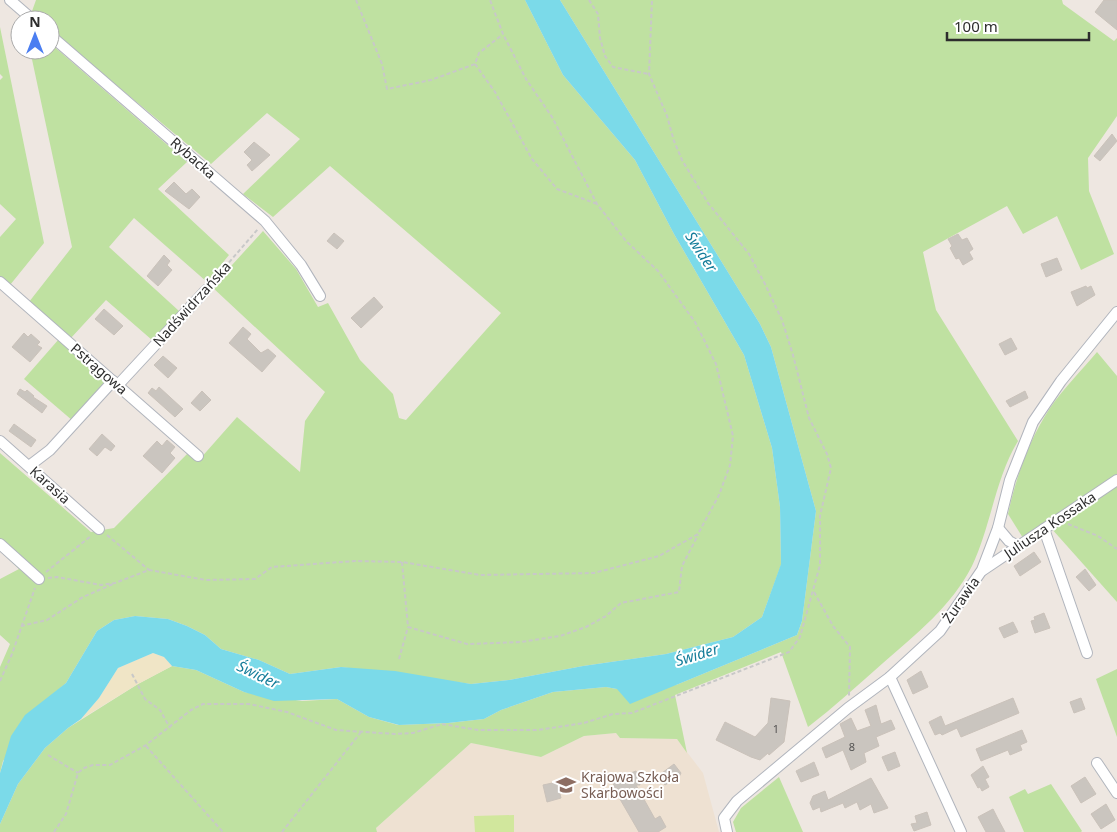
<svg xmlns="http://www.w3.org/2000/svg" width="1117" height="832" font-family="'Noto Sans',sans-serif">
	<rect width="100%" height="100%" fill="#eee7e1"/>
	<path fill="#eee1d2" d="M 616,733 L 620,738 L 677,739 L 703,773 L 719,832 L 377,832 L 376,828 L 471,743 L 541,757 L 584,736 Z"/>
	<g fill="#bfe1a1">
		<path d="M 36,0 L 525,0 L 563,75 L 635,160 L 674,234 L 744,355 L 772,448 L 780,507 L 781,565 L 762,617 L 733,637 L 666,654 L 583,666 L 509,680 L 471,684 L 341,667 L 290,674 L 259,660 L 221,649 L 205,635 L 187,626 L 168,619 L 135,616 L 114,620 L 97,631 L 66,683 L 51,696 L 3,761 L 0,773 L 0,667 L 10,644 L 0,635 L 0,579 L 19,569 L 0,551 L 0,453 L 91,532 L 114,528 L 189,452 L 199,460 L 237,417 L 300,472 L 305,421 L 325,392 L 212,287 L 263,231 L 296,269 L 318,307 L 328,303 L 360,360 L 393,394 L 399,418 L 406,420 L 501,313 L 330,166 L 273,217 L 243,194 L 300,139 L 267,113 L 211,164 L 50,30 L 50,20 L 38,20 L 31,14 Z"/>
		<path d="M 560,0 L 1062,0 L 1063,4 L 1114,41 L 1117,38 L 1117,116 L 1088,158 L 1089,191 L 1114,254 L 1081,270 L 1057,216 L 1023,234 L 1007,206 L 923,252 L 936,310 L 1018,441 C 995,479 991,526 972,566 C 951,607 917,633 883,663 C 858,685 834,707 808,727 L 781,652 L 675,695 L 687,753 L 677,739 L 620,738 L 616,733 L 584,736 L 541,757 L 471,743 L 376,828 L 377,832 L 0,832 L 0,824 L 18,784 L 45,748 L 68,728 L 138,684 L 172,666 L 196,670 L 244,692 L 302,701 L 337,699 L 369,717 L 398,725 L 448,723 L 484,719 L 501,710 L 553,692 L 606,687 L 617,689 L 676,685 L 797,635 L 802,621 L 816,511 L 771,347 L 760,324 Z"/>
		<path d="M 0,27 L 44,243 L 10,285 L 0,277 L 0,237 L 16,219 L 0,204 L 0,80 L 3,77 L 0,74 Z"/>
		<path d="M 50,43 L 187,162 L 158,189 L 229,255 L 207,282 L 134,218 L 109,247 L 179,311 L 152,340 L 106,300 L 70,339 L 29,302 L 72,247 L 30,50 L 50,50 Z"/>
		<path d="M 59,339 L 107,379 L 73,421 L 24,379 Z"/>
		<path d="M 1097,352 L 1117,376 L 1117,475 L 1023,538 L 1008,514 C 1016,477 1029,440 1050,408 C 1064,388 1082,370 1097,352 Z"/>
		<path d="M 1117,486 L 1117,602 L 1051,528 Z"/>
		<path d="M 1117,669 L 1117,737 L 1096,679 Z"/>
		<path d="M 779,777 L 803,832 L 736,832 L 733,822 L 741,808 Z"/>
		<path d="M 1051,784 L 1082,831 L 1081,832 L 1024,832 L 1009,797 L 1025,789 L 1028,794 Z"/>
	</g>
	<path fill="#f0e5c6" d="M 153,653 L 164,657 L 172,666 L 138,684 L 81,719 L 99,698 L 118,668 Z"/>
	<path fill="#d1e79d" d="M 514,815 L 514,832 L 475,832 L 474,816 Z"/>
	<path fill="#7bdae9" d="M 525,0 L 560,0 L 760,324 L 771,347 L 816,511 L 802,621 L 797,635 L 630,704 L 617,689 L 606,687 L 553,692 L 501,710 L 484,719 L 448,723 L 399,725 L 369,717 L 337,699 L 274,701 L 244,692 L 196,670 L 172,666 L 164,657 L 153,653 L 118,668 L 99,698 L 81,719 L 68,728 L 45,748 L 18,784 L 0,824 L 0,773 L 11,736 L 25,715 L 66,683 L 97,631 L 114,620 L 135,616 L 168,619 L 187,626 L 205,635 L 221,649 L 259,660 L 290,674 L 341,667 L 395,671 L 471,684 L 509,680 L 583,666 L 666,654 L 733,637 L 762,617 L 781,564 L 780,507 L 772,448 L 744,355 L 674,234 L 635,160 L 563,75 Z"/>
	<g fill="#cac5bf" stroke="#cac2ba">
		<path d="M 1104,0 L 1117,0 L 1117,30 L 1095,12 Z"/>
		<path d="M 1112,134 L 1117,141 L 1100,161 L 1094,156 Z"/>
		<path d="M 254,142 L 270,155 L 252,171 L 247,165 L 252,160 L 244,152 Z"/>
		<path d="M 174,182 L 186,194 L 192,189 L 200,197 L 189,209 L 165,191 Z"/>
		<path d="M 334,233 L 344,241 L 337,249 L 327,241 Z"/>
		<path d="M 958,234 L 962,240 L 967,238 L 973,249 L 969,252 L 973,259 L 963,265 L 959,258 L 956,259 L 950,248 L 952,246 L 948,239 Z"/>
		<path d="M 164,255 L 170,261 L 167,265 L 172,270 L 158,286 L 147,276 Z"/>
		<path d="M 1057,258 L 1062,270 L 1046,277 L 1041,264 Z"/>
		<path d="M 1086,286 L 1087,288 L 1091,286 L 1095,295 L 1077,306 L 1071,292 Z"/>
		<path d="M 374,297 L 383,307 L 361,328 L 351,318 Z"/>
		<path d="M 104,309 L 123,326 L 114,335 L 95,319 Z"/>
		<path d="M 243,327 L 251,334 L 247,339 L 261,353 L 268,349 L 276,356 L 262,372 L 229,343 Z"/>
		<path d="M 24,333 L 28,337 L 31,334 L 40,342 L 37,345 L 42,348 L 30,362 L 12,347 Z"/>
		<path d="M 1011,338 L 1017,349 L 1005,355 L 999,344 Z"/>
		<path d="M 163,356 L 177,368 L 168,378 L 154,365 Z"/>
		<path d="M 159,387 L 183,409 L 175,417 L 148,393 L 152,388 L 156,391 Z"/>
		<path d="M 20,389 L 25,392 L 27,390 L 34,396 L 33,397 L 47,406 L 42,413 L 17,394 Z"/>
		<path d="M 202,391 L 211,400 L 200,411 L 191,403 Z"/>
		<path d="M 1025,391 L 1028,398 L 1010,407 L 1006,401 Z"/>
		<path d="M 14,424 L 36,440 L 31,447 L 9,431 Z"/>
		<path d="M 102,434 L 115,446 L 111,451 L 105,447 L 97,456 L 89,449 Z"/>
		<path d="M 167,440 L 175,447 L 170,453 L 175,458 L 162,473 L 143,456 L 157,441 L 162,446 Z"/>
		<path d="M 1034,552 L 1041,562 L 1020,576 L 1014,566 Z"/>
		<path d="M 1085,569 L 1096,585 L 1089,591 L 1076,577 Z"/>
		<path d="M 1044,613 L 1050,628 L 1035,633 L 1031,621 L 1035,620 L 1034,617 Z"/>
		<path d="M 1013,622 L 1018,632 L 1004,638 L 999,628 Z"/>
		<path d="M 921,671 L 928,687 L 913,694 L 907,680 Z"/>
		<path d="M 771,698 L 790,701 L 784,742 L 769,755 L 768,753 L 760,760 L 751,757 L 716,740 L 725,722 L 755,737 L 768,723 Z"/>
		<path d="M 1013,698 L 1019,713 L 961,737 L 957,728 L 942,735 L 940,733 L 935,735 L 929,722 L 941,716 L 945,726 Z"/>
		<path d="M 1081,698 L 1085,709 L 1074,713 L 1070,702 Z"/>
		<path d="M 876,705 L 881,724 L 891,720 L 895,729 L 876,737 L 879,746 L 864,753 L 866,762 L 851,770 L 843,750 L 826,758 L 822,748 L 845,737 L 840,724 L 851,718 L 857,731 L 871,726 L 865,710 Z"/>
		<path d="M 1022,730 L 1027,742 L 1020,745 L 1022,750 L 1010,755 L 1008,750 L 981,761 L 976,749 Z"/>
		<path d="M 895,752 L 900,766 L 888,771 L 882,757 Z"/>
		<path d="M 814,762 L 819,775 L 801,782 L 796,771 Z"/>
		<path d="M 674,764 L 681,773 L 679,777 L 665,785 L 658,776 Z"/>
		<path d="M 983,766 L 989,777 L 985,779 L 989,787 L 982,791 L 980,787 L 978,788 L 971,775 Z"/>
		<path d="M 636,771 L 640,785 L 636,785 L 655,819 L 660,816 L 666,827 L 658,832 L 639,832 L 617,794 L 612,780 Z"/>
		<path d="M 1085,777 L 1096,794 L 1081,803 L 1071,786 Z"/>
		<path d="M 871,778 L 888,808 L 874,813 L 871,804 L 860,810 L 857,802 L 845,808 L 843,803 L 821,812 L 820,807 L 813,810 L 810,803 L 813,796 L 825,791 L 828,800 Z"/>
		<path d="M 557,782 L 561,798 L 547,802 L 543,785 Z"/>
		<path d="M 1106,804 L 1115,820 L 1101,829 L 1091,814 Z"/>
		<path d="M 993,809 L 997,817 L 1005,832 L 986,832 L 978,817 Z"/>
		<path d="M 927,812 L 931,825 L 914,831 L 911,824 L 917,823 L 915,816 Z"/>
	</g>
	<g fill="none" stroke-linecap="round" stroke-linejoin="round">
		<defs>
			<g id="minor">
				<path d="M 10,0 L 33,20"/>
				<path d="M 50,35 L 265,221 L 301,265 L 320,296"/>
				<path d="M 0,282 L 198,456"/>
				<path d="M 118,385 L 206,290"/>
				<path d="M 0,441 L 99,529"/>
				<path d="M 29,466 L 50,450 L 113,381"/>
				<path d="M 998,528 L 1009,541 L 1018,546"/>
				<path d="M 1044,529 L 1087,653"/>
				<path d="M 0,544 L 39,579"/>
				<path d="M 983,570 L 1117,480"/>
				<path d="M 890,677 L 961,832"/>
				<path d="M 1097,763 L 1117,793"/>
				<path d="M 727,832 L 724,818 L 737,801 L 848,708 L 890,677 L 940,631 L 982,570 L 998,528 L 1010,480 L 1033,422 L 1061,381 L 1117,312"/>
			</g>
		</defs>
		<use href="#minor" stroke="#b1b5bd" stroke-width="12"/>
		<g stroke="#c8c8c8" stroke-width="2" stroke-dasharray="4 2.5" stroke-linecap="butt">
			<path d="M 356,0 L 382,64 L 387,89 L 431,80 L 475,64 L 479,53 L 502,35"/>
			<path d="M 589,0 L 598,14 L 600,38 L 605,56 L 613,67 L 649,74"/>
			<path d="M 475,64 L 495,92 L 532,159 L 557,189 L 597,204"/>
			<path d="M 212,282 L 258,229"/>
			<path d="M 1068,524 L 1098,536 L 1117,549"/>
			<path d="M 107,535 L 149,570"/>
			<path d="M 402,562 L 408,627 L 467,644 L 521,642 L 560,636 L 586,627 L 606,616 L 621,603 L 679,592 L 682,566 L 698,535"/>
			<path d="M 46,572 L 91,536"/>
			<path d="M 48,578 L 57,577 L 101,585 L 115,583 L 149,570 L 206,580 L 255,579 L 272,567 L 355,561 L 402,562 L 480,575 L 594,573 L 659,556 L 698,534 L 719,495 L 730,465 L 733,436 L 716,364 L 695,322 L 658,271 L 626,241 L 597,204 L 552,117 L 526,79 L 503,34 L 490,0"/>
			<path d="M 814,592 L 833,626 L 850,647 L 849,696"/>
			<path d="M 21,626 L 47,620 L 83,597 L 113,584"/>
			<path d="M 399,659 L 408,627"/>
			<path d="M 132,674 L 145,699 L 160,710 L 170,728"/>
			<path d="M 0,681 L 12,654 L 35,588"/>
			<path d="M 146,746 L 223,832"/>
			<path d="M 48,755 L 78,773"/>
			<path d="M 54,832 L 66,814 L 78,773 L 84,768 L 93,765 L 110,765 L 146,745 L 191,710 L 203,704 L 249,704 L 287,712 L 336,730 L 395,734 L 413,733 L 442,724 L 478,730 L 538,730 L 584,723 L 613,714 L 632,713 L 789,652 L 800,637 L 820,565 L 820,516 L 831,468 L 827,454 L 809,418 L 793,355 L 782,320 L 765,284 L 749,254 L 708,203 L 682,160 L 674,141 L 667,116 L 649,74 L 652,0"/>
			<path d="M 282,832 L 361,732"/>
		</g>
		<use href="#minor" stroke="#fff" stroke-width="10"/>
	</g>
	<defs>
		<symbol id="university-bare" viewBox="-9 -9 18 18"><path d="M0-5L7-2L0 1L-7-2ZM-4 1L0 2.5L4 1V4Q0 6-4 4Z" fill="#8d6e63" stroke="#fff" stroke-width="2.5" paint-order="stroke"/></symbol>
	</defs>
	<g fill-rule="evenodd">
		<use href="#university-bare" x="552" y="771" width="28" height="28"/>
	</g>
	<g text-anchor="middle" stroke-width="4" stroke-linejoin="round" paint-order="stroke">
		<g font-size="11" fill="#545352">
			<text x="776" y="733">1</text>
			<text x="852" y="751">8</text>
		</g>
		<g font-size="14" fill="#2d2d2d" stroke="#fff">
			<text transform="translate(193 158) rotate(41)" y="5">Rybacka</text>
			<text transform="translate(192 304) rotate(-48)" y="5">Nadświdrzańska</text>
			<text transform="translate(99 369) rotate(41)" y="5">Pstrągowa</text>
			<text transform="translate(50 485) rotate(42)" y="5">Karasia</text>
			<text transform="translate(1050 525) rotate(-34)" y="5">Juliusza Kossaka</text>
			<text transform="translate(961 600) rotate(-55)" y="5">Żurawia</text>
		</g>
		<g font-size="14" fill="#785e54" stroke="#fff" text-anchor="start">
			<text x="581" y="782">Krajowa Szkoła<tspan x="581" dy="16">Skarbowości</tspan></text>
		</g>
		<g font-size="15" font-style="italic" fill="#157d9a" stroke="#fff">
			<text transform="translate(701 252) rotate(57)" y="5">Świder</text>
			<text transform="translate(697 655) rotate(-17)" y="5">Świder</text>
			<text transform="translate(258 675) rotate(26)" y="5">Świder</text>
		</g>
	</g>
	<g transform="translate(35 35)"><circle r="24" fill="#ffffff" stroke="#ababab"/>
	<path d="M0-4L9 19L0 12L-9 19Z" fill="#4b7ef1"/>
	<text y="-8" font-size="14" font-weight="bold" text-anchor="middle" fill="#2d2d2d">N</text>
	</g>
	<path d="M947 32v8h142v-8" fill="none" stroke="#2d2d2d" stroke-width="2.5"/>
	<text x="954" y="32" font-size="15" fill="#2d2d2d" stroke="#ffffff" stroke-width="4" paint-order="stroke">100 m</text>
</svg>
